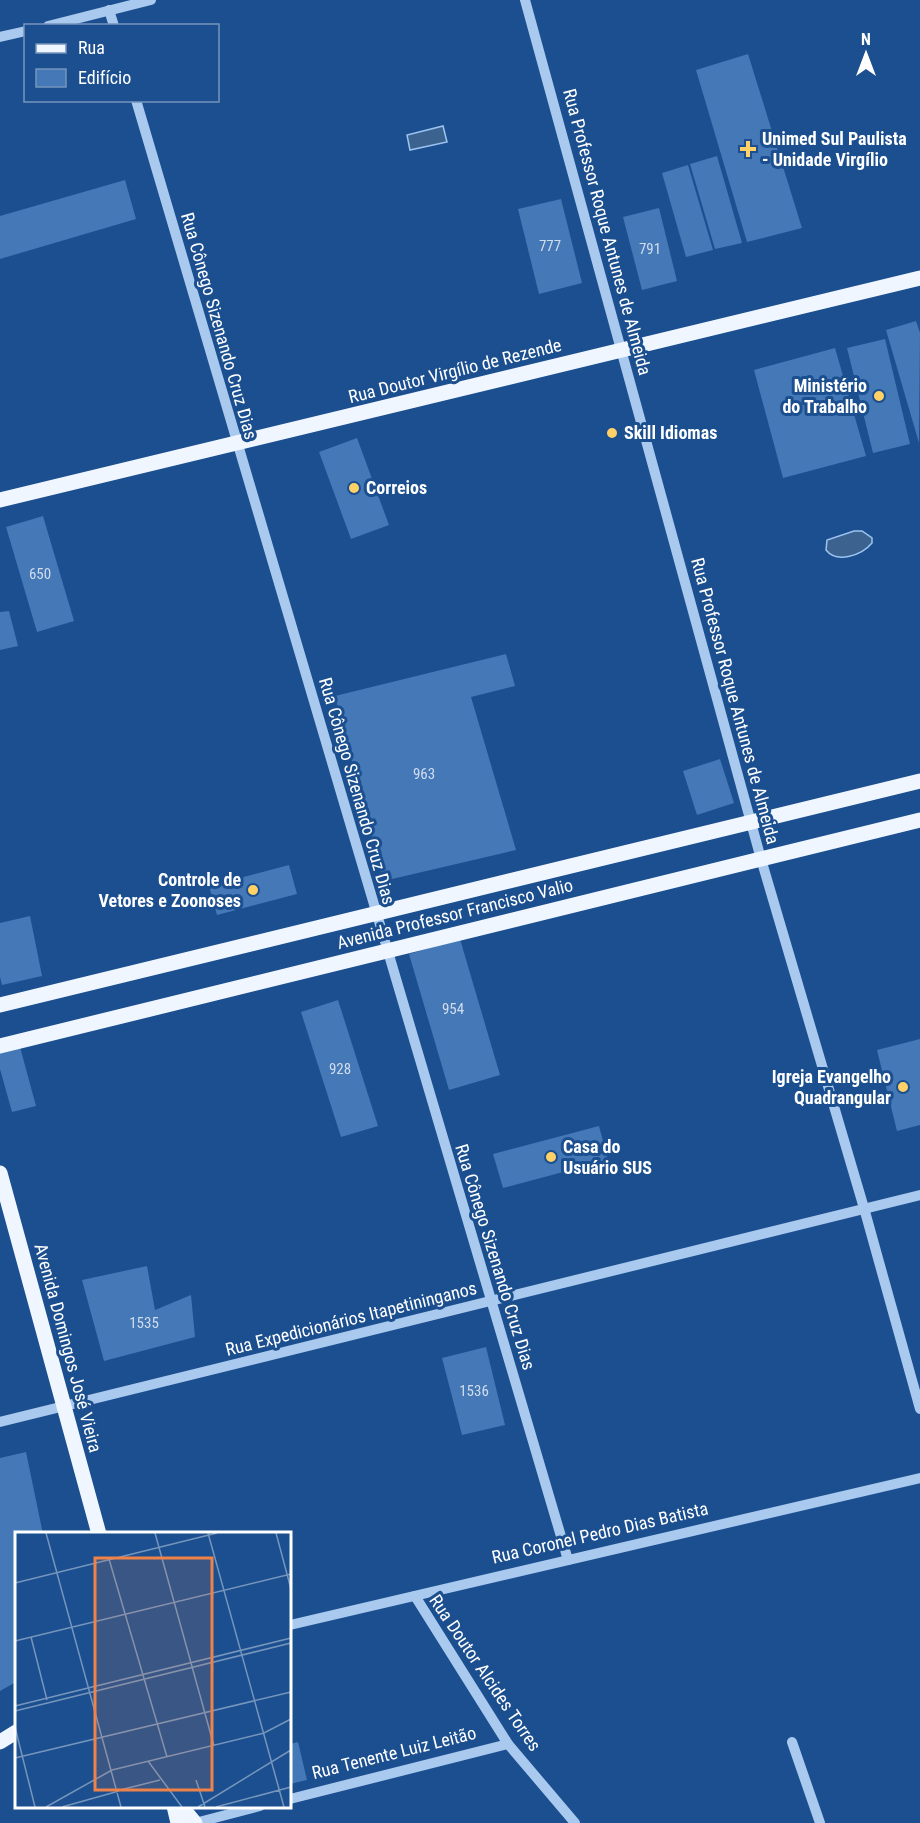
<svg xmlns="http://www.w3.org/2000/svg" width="920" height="1823" font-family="'Roboto Condensed',sans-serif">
	<rect width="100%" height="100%" fill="#1b4f8f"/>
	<g fill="#3c6290" stroke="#9cc4f0" stroke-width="1.5">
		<path d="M 443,126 L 447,142 L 410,150 L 407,135 Z"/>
		<path d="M 854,531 L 862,531 L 872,538 L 872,543 C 862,555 837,564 826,550 L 827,540 Z"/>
	</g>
	<g fill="#4478b7">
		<path d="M 748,54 L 802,228 L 747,242 L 696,70 Z"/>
		<path d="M 717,156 L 742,243 L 715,249 L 690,164 Z"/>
		<path d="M 688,165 L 713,250 L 686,257 L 662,173 Z"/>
		<path d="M 125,180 L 136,219 L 0,259 L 0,216 Z"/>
		<path d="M 561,199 L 582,283 L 539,294 L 518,209 Z"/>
		<path d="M 659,208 L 677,281 L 642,290 L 623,217 Z"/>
		<path d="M 916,321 L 920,333 L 919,443 L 886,330 Z"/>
		<path d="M 885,339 L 910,444 L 873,453 L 847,348 Z"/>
		<path d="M 835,348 L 866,456 L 783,478 L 754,370 Z"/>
		<path d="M 357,438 L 389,525 L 351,539 L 319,452 Z"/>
		<path d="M 43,516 L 74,621 L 37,632 L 6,527 Z"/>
		<path d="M 9,611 L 18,646 L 0,650 L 0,612 Z"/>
		<path d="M 506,654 L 515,686 L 471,697 L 516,850 L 392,879 L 381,873 L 335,696 Z"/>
		<path d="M 720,759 L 734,803 L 697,815 L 683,771 Z"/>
		<path d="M 289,865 L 297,894 L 217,915 L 209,886 Z"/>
		<path d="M 30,916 L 42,976 L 2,985 L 0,977 L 0,923 Z"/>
		<path d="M 460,939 L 500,1075 L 449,1090 L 409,954 Z"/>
		<path d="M 338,1000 L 378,1126 L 341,1137 L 301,1012 Z"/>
		<path d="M 920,1039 L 920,1125 L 897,1131 L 877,1050 Z"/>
		<path d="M 20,1047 L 36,1106 L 12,1112 L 0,1069 L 0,1053 Z"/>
		<path d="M 599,1126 L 608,1160 L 503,1188 L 493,1154 Z"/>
		<path d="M 147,1266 L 155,1310 L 191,1295 L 195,1337 L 104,1361 L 82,1280 Z"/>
		<path d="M 486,1347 L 505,1425 L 462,1435 L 442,1358 Z"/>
		<path d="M 26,1452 L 43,1534 L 16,1534 L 16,1682 L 0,1691 L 0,1458 Z"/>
		<path d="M 298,1742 L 307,1780 L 290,1784 L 290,1744 Z"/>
	</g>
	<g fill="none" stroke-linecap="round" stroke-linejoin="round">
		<g stroke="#a9c9ee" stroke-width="10">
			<path d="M 525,0 L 761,859 L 864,1208 L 920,1409"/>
			<path d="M 109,10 L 114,26"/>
			<path d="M 48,26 L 151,0"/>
			<path d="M 0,37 L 26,31"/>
			<path d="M 136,100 L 568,1560"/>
			<path d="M 0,1422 L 920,1195"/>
			<path d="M 415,1596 L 508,1744 L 575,1823"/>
			<path d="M 290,1625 L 920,1478"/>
			<path d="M 792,1742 L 820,1823"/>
			<path d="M 290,1799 L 508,1744"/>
			<path d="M 195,1823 L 260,1806"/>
		</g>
		<g stroke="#f0f6ff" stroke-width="15">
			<path d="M 0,500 L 920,278"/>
			<path d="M 0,1005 L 920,781"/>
			<path d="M 0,1046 L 920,820"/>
			<path d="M 0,1173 L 99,1534"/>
			<path d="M 0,1742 L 16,1732"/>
			<path d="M 174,1806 L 178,1823"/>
			<path d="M 181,1806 L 195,1823"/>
		</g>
	</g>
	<g fill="#ffd166" stroke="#1b4f8f" stroke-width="2">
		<path d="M745 140h6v6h6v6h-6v6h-6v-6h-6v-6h6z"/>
		<circle cx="879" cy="396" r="6"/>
		<circle cx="612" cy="433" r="6"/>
		<circle cx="354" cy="488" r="6"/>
		<circle cx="253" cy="890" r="6"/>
		<circle cx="903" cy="1087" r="6"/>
		<circle cx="551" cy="1157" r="6"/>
	</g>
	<g text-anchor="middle" stroke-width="6" stroke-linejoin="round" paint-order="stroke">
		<g font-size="15" fill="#d0dded">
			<text x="550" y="251">777</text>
			<text x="650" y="254">791</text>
			<text x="40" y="579">650</text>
			<text x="424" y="779">963</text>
			<text x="453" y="1014">954</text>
			<text x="340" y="1074">928</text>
			<text x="144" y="1328">1535</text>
			<text x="474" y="1396">1536</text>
		</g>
		<g font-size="18" font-weight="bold" fill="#fff" stroke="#1b4f8f" text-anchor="start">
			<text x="762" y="145">Unimed Sul Paulista<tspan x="762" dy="21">- Unidade Virgílio</tspan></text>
			<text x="867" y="392" text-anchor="end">Ministério<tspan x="867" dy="21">do Trabalho</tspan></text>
			<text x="624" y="439">Skill Idiomas</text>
			<text x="366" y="494">Correios</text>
			<text x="241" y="886" text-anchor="end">Controle de<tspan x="241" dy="21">Vetores e Zoonoses</tspan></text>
			<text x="891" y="1083" text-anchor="end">Igreja Evangelho<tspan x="891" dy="21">Quadrangular</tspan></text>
			<text x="563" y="1153">Casa do<tspan x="563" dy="21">Usuário SUS</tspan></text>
		</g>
		<g font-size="18" fill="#fff" stroke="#1b4f8f">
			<text transform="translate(607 232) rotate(75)" y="6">Rua Professor Roque Antunes de Almeida</text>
			<text transform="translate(219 326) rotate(74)" y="6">Rua Cônego Sizenando Cruz Dias</text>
			<text transform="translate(455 371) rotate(-14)" y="6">Rua Doutor Virgílio de Rezende</text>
			<text transform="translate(735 701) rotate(75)" y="6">Rua Professor Roque Antunes de Almeida</text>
			<text transform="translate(357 791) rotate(74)" y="6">Rua Cônego Sizenando Cruz Dias</text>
			<text transform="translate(455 914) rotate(-14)" y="6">Avenida Professor Francisco Valio</text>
			<text transform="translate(495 1257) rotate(73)" y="6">Rua Cônego Sizenando Cruz Dias</text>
			<text transform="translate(351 1319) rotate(-14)" y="6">Rua Expedicionários Itapetininganos</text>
			<text transform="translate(68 1348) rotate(75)" y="6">Avenida Domingos José Vieira</text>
			<text transform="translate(600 1533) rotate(-13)" y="6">Rua Coronel Pedro Dias Batista</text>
			<text transform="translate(485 1673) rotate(56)" y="6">Rua Doutor Alcides Torres</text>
			<text transform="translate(394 1753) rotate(-14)" y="6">Rua Tenente Luiz Leitão</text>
		</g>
	</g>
	<g transform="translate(15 1532)">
		<rect width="276" height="276" fill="#1b4f8f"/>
		<path fill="none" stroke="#7695bc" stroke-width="1.5" d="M 31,1 L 106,275M 140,1 L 199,214M 193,1 L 269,275M 261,1 L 276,57M 94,27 L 152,225M 0,51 L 202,1M 16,105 L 32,168M 0,109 L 276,42M 0,174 L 276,106M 0,179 L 276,111M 0,195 L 20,275M 0,226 L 276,160M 133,229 L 167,275M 97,238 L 249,201 L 276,187M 181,248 L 190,275M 105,258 L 145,248M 31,275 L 97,238M 47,275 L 104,259M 183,275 L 276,218M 201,275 L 276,255"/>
		<path fill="#ee8249" fill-opacity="0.15" stroke="#ee8249" stroke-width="3" d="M 80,26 L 197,26 L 197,258 L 80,258 Z"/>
		<rect width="276" height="276" fill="none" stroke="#fff" stroke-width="3"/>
	</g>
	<rect x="24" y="24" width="195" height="78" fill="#1b4f8f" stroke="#7695bc" stroke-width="1.5"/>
	<rect x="36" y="44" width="30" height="9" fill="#f0f6ff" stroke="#7695bc" stroke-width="1.5"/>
	<text x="78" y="54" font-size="18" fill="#ffffff">Rua</text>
	<rect x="36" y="69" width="30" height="18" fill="#4478b7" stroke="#7695bc" stroke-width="1.5"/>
	<text x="78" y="84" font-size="18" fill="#ffffff">Edifício</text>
	<g transform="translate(866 54)" stroke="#1b4f8f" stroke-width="4.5" paint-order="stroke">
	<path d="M0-4.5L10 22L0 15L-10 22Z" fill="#ffffff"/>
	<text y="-9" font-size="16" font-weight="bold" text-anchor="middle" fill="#ffffff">N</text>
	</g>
</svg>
